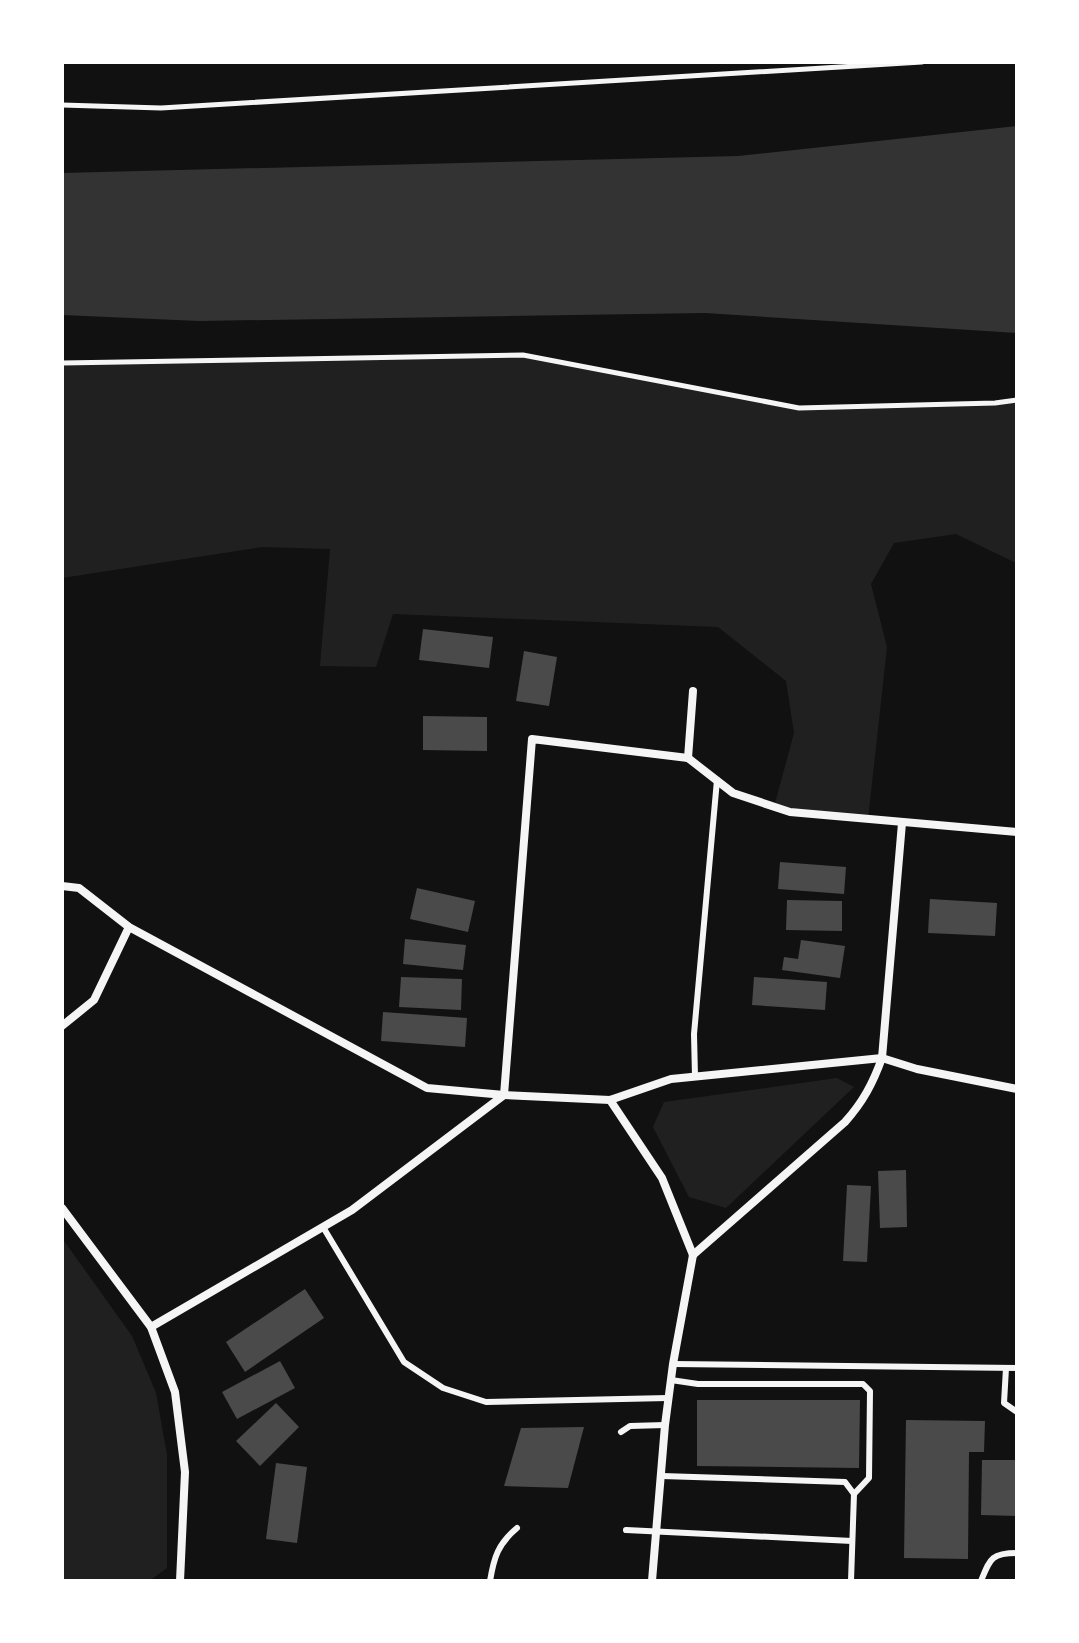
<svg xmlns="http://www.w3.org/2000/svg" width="1079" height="1643" font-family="'Zilla Slab',serif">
	<rect width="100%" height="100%" fill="#111"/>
	<g fill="#202020">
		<path d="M 523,355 L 799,408 L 995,403 L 1017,400 L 1017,567 L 1016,563 L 956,534 L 894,543 L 871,584 L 887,647 L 868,820 L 774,807 L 794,733 L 786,681 L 718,627 L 393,614 L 376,667 L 320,666 L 330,549 L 262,547 L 62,578 L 62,363 Z"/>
		<path d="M 837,1078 L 854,1087 L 726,1208 L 689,1197 L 653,1127 L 664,1102 Z"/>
		<path d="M 62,1238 L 132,1336 L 156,1393 L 167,1455 L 167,1568 L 149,1581 L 62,1581 Z"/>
	</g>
	<path fill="#333" d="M 1017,126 L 1017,333 L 705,313 L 199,321 L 62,315 L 62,173 L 738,156 Z"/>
	<g fill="#4a4a4a">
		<path d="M 423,629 L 493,637 L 489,668 L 419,660 Z"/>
		<path d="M 524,651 L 557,657 L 549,706 L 516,701 Z"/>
		<path d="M 423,716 L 487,717 L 487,751 L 423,750 Z"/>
		<path d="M 780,862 L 846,867 L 844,894 L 778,889 Z"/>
		<path d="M 417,888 L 475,901 L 468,932 L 410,919 Z"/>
		<path d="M 930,899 L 997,903 L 995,936 L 928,933 Z"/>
		<path d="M 787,900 L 842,901 L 842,931 L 786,930 Z"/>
		<path d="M 405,939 L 466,945 L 463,970 L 403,964 Z"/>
		<path d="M 801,940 L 845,946 L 840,978 L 782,970 L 784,957 L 798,959 Z"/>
		<path d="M 401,977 L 462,979 L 461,1010 L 399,1007 Z"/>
		<path d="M 754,977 L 827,982 L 825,1010 L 752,1005 Z"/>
		<path d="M 383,1012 L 467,1018 L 465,1047 L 381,1041 Z"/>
		<path d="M 906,1170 L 907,1227 L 880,1228 L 878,1171 Z"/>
		<path d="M 847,1185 L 871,1186 L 867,1262 L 843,1261 Z"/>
		<path d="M 305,1289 L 324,1318 L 245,1372 L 226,1342 Z"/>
		<path d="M 280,1361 L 295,1388 L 237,1419 L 222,1392 Z"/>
		<path d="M 697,1400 L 860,1400 L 859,1468 L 697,1466 Z"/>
		<path d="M 276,1403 L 299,1427 L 260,1466 L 236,1441 Z"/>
		<path d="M 906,1420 L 985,1421 L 984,1452 L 969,1452 L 968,1559 L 904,1558 Z"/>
		<path d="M 584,1427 L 568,1488 L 504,1486 L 521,1428 Z"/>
		<path d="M 982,1460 L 1017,1460 L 1017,1516 L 981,1515 Z"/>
		<path d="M 276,1463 L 307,1467 L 297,1543 L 266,1539 Z"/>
	</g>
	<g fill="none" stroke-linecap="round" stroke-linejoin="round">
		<g stroke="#f5f5f5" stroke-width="5">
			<path d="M 62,105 L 161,108 L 922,62"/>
			<path d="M 62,363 L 523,355 L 799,408 L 995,403 L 1017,400"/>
		</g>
		<g stroke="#f5f5f5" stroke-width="6">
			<path d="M 695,1077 L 694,1034 L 717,780"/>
			<path d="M 323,1227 L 404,1362 L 443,1388 L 486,1402 L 668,1398"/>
			<path d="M 673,1364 L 1017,1368"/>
			<path d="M 1006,1368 L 1004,1403 L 1017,1412"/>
			<path d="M 671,1380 L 698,1384 L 863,1384 L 870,1391 L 869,1478 L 854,1494"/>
			<path d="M 621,1432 L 630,1426 L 665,1425"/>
			<path d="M 662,1476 L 845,1482 L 854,1494 L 851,1581"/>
			<path d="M 626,1530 L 852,1541"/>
			<path d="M 490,1581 C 494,1557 498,1544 517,1528"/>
			<path d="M 981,1581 C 990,1559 991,1553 1017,1553"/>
		</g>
		<g stroke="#f5f5f5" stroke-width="8">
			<path d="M 688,758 L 693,691"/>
			<path d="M 62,886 L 79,888 L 129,927 L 427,1088 L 504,1095 L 610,1100 L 671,1079 L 882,1058 L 917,1069 L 1017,1089"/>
			<path d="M 62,1026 L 94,1000 L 129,927"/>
			<path d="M 610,1100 L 662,1178 L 693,1255 L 673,1364 L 665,1425 L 652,1581"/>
			<path d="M 62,1208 L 151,1327 L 175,1392 L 185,1472 L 180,1581"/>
			<path d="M 693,1255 L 845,1122 C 863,1102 873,1083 882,1058 L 902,823"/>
			<path d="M 151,1327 L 352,1210 L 504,1095 L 532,739 L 688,758 L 733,793 L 790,812 L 1017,832"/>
		</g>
	</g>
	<rect width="1079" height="1643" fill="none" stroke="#ffffff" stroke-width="128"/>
</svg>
